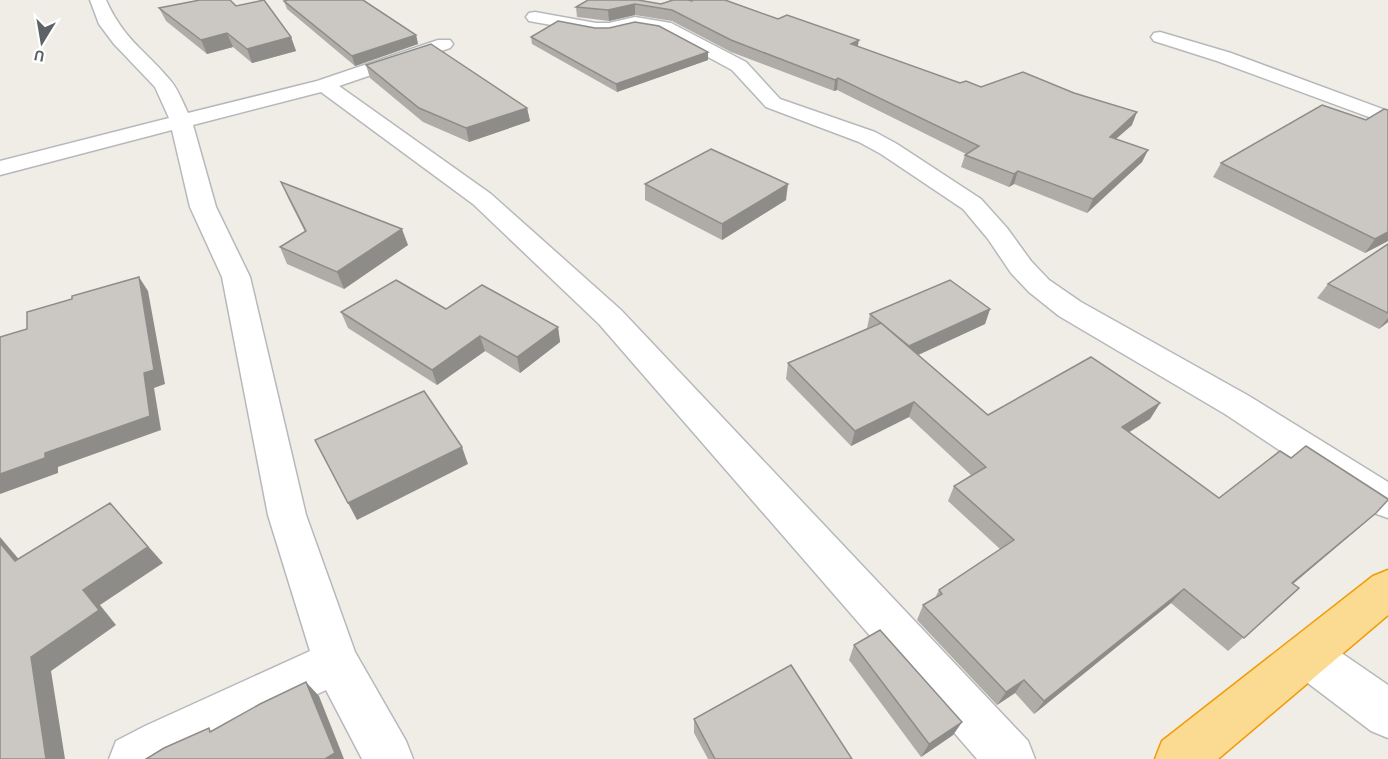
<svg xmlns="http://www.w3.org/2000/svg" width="1388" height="759" font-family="'Alegreya Sans',sans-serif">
	<rect width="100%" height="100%" fill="#f0ede6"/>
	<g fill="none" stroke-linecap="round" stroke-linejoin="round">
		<defs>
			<g id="street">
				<path d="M 90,0 L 106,0 C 124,40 144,49 170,80 C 178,89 183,103 188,113 L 317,81 L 438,40 L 450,40 L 453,44 L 450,48 L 339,86 L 491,194 L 621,310 L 1028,741 L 1035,759 L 977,759 L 599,324 L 473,204 L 321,92 L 193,125 L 216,207 L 250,277 L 306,515 L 355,652 L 406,741 L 413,759 L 362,759 L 326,690 L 182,759 L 109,759 L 116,741 L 145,726 L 310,651 L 268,515 L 222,277 L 190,207 L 172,130 L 0,175 L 0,161 L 169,118 L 155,87 L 114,44 L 99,24 Z"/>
				<path d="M 535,12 L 596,23 L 609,23 L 635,17 L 671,23 L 746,62 L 780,99 L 875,132 L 897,144 L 981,199 L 1007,228 L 1031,261 L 1049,280 L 1081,302 L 1249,396 L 1388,482 L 1388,518 L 1374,513 L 1225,414 L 1059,316 L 1029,292 L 1011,273 L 988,239 L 963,209 L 881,154 L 859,142 L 766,107 L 732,70 L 660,31 L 635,27 L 609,33 L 596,33 L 529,21 L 526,17 L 529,13 Z"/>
				<path d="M 1160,32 L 1231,53 L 1388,111 L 1388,124 L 1217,61 L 1154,41 L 1151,37 L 1154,33 Z"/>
				<path d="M 1308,634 L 1324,641 L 1388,685 L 1388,738 L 1371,731 L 1292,671 L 1285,656 L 1292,641 Z"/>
			</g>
			<path id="highway" d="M 1388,570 L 1388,615 L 1218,759 L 1155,759 L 1162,741 L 1373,576 Z"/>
		</defs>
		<use href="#street" stroke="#b6b9bc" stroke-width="3"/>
		<use href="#highway" stroke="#f19b05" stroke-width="3"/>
		<use href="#street" fill="#fff" fill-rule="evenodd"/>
		<use href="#highway" fill="#fbdb92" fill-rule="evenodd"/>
	</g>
	<g fill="#afaca8">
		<path d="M 638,0 L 858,47 L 960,83 L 981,87 L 1132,125 L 1116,139 L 1148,150 L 1142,162 L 1087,213 L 1014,184 L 1009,187 L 961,167 L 965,155 L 966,154 L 837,90 L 834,91 L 731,52 L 672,21 L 635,15 L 609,21 L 577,17 L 576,7 Z"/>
		<path d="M 284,1 L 416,35 L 418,44 L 355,66 L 287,9 Z"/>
		<path d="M 236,6 L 291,37 L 296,51 L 252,63 L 233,47 L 207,54 L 166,21 L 159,8 Z"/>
		<path d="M 595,28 L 609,28 L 708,52 L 708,60 L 617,92 L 532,44 L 531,37 Z"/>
		<path d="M 366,65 L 527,108 L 530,121 L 469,142 L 423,122 L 370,78 Z"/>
		<path d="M 1366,120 L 1388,241 L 1365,253 L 1213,177 L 1221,163 Z"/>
		<path d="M 281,182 L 408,245 L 344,289 L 287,264 L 280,247 L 305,232 L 288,198 Z"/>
		<path d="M 645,184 L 786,200 L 722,240 L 645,200 Z"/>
		<path d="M 1388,244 L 1388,322 L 1379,329 L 1317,298 L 1328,284 Z"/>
		<path d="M 446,309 L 558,327 L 560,342 L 520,373 L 485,351 L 437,385 L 348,328 L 341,312 Z"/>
		<path d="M 990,309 L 985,324 L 918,355 L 988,415 L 1160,403 L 1150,419 L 1129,432 L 1219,498 L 1376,513 L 1293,584 L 1299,588 L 1228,651 L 1171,603 L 1034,714 L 1015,693 L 997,705 L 917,620 L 923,605 L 935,598 L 939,590 L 1000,549 L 948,501 L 954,486 L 971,475 L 909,417 L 851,446 L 786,379 L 788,363 L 867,328 L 870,314 Z"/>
		<path d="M 854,645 L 962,722 L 953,735 L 921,757 L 849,660 Z"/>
		<path d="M 694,719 L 852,759 L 708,759 L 694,733 Z"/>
	</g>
	<g fill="#8e8c88">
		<path d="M 635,4 L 635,15 L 609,21 L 608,10 Z"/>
		<path d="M 227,33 L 233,47 L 207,54 L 201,40 Z"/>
		<path d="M 416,35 L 418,44 L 355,66 L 352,56 Z"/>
		<path d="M 291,37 L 296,51 L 252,63 L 247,49 Z"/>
		<path d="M 859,40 L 857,51 L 851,44 Z"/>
		<path d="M 708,52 L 708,60 L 617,92 L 616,84 Z"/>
		<path d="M 838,78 L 837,90 L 834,91 L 835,80 Z"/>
		<path d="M 527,108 L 530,121 L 469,142 L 466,128 Z"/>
		<path d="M 1137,112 L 1132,125 L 1104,149 L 1110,137 Z"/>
		<path d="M 1148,150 L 1142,162 L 1087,213 L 1093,199 Z"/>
		<path d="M 1018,171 L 1014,184 L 1009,187 L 1014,174 Z"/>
		<path d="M 788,184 L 786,200 L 722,240 L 722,224 Z"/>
		<path d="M 402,229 L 408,245 L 344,289 L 337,272 Z"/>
		<path d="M 1388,232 L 1388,241 L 1365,253 L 1375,239 Z"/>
		<path d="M 139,277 L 148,291 L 165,384 L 154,388 L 161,430 L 58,467 L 58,473 L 0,494 L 0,474 L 45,453 L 144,373 Z"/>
		<path d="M 990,309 L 985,324 L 905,361 L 909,346 Z"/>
		<path d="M 1388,318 L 1388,322 L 1379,329 Z"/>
		<path d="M 558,327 L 560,342 L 520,373 L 517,357 Z"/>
		<path d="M 480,336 L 485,351 L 437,385 L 432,370 Z"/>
		<path d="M 914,402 L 909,417 L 851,446 L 855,431 Z"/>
		<path d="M 1160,403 L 1150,419 L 1112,443 L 1122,427 Z"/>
		<path d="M 462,447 L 468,464 L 357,520 L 348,503 Z"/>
		<path d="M 110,503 L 163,563 L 100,605 L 116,625 L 51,671 L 65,759 L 46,759 L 31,657 Z"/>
		<path d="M 1376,513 L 1359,528 L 1276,598 L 1292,583 Z"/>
		<path d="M 0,537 L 33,576 L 15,561 L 0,543 Z"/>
		<path d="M 1184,589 L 1171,603 L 1034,714 L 1044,701 Z"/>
		<path d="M 1024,680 L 1015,693 L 997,705 L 1006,692 Z"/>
		<path d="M 306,682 L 319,696 L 344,759 L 325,759 Z"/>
		<path d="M 962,722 L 953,735 L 921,757 L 929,744 Z"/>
	</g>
	<g fill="#cbc8c3" stroke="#8e8c88" stroke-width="1.5">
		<path d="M 200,0 L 230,0 L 236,6 L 264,0 L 291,37 L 247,49 L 227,33 L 201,40 L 159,8 Z"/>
		<path d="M 288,0 L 363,0 L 416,35 L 352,56 L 284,1 Z"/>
		<path d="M 588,0 L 638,0 L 661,4 L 673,0 L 688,0 L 692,1 L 693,0 L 725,0 L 778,19 L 787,15 L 859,40 L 851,44 L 960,83 L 966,81 L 981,87 L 1023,72 L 1074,93 L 1137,112 L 1110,137 L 1148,150 L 1093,199 L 1018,171 L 1014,174 L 965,155 L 979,146 L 838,78 L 835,80 L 731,40 L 672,10 L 635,4 L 608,10 L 576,7 Z"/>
		<path d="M 558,21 L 595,28 L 609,28 L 635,22 L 659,26 L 708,52 L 616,84 L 531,37 Z"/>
		<path d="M 431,44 L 527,108 L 466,128 L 419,108 L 366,65 Z"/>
		<path d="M 1322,105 L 1366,120 L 1384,109 L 1388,110 L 1388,232 L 1375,239 L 1221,163 Z"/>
		<path d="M 711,149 L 788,184 L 722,224 L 645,184 Z"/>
		<path d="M 281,182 L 402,229 L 337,272 L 280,247 L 306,231 Z"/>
		<path d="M 1388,244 L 1388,313 L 1328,284 Z"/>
		<path d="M 139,277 L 154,370 L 144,373 L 150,416 L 45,453 L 45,458 L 0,474 L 0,337 L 27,329 L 27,312 L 72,299 L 72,296 Z"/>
		<path d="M 396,280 L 446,309 L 482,285 L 558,327 L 517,357 L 480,336 L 432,370 L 341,312 Z"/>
		<path d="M 950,280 L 990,309 L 909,346 L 870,314 Z"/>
		<path d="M 881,323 L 988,415 L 1091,357 L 1160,403 L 1122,427 L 1219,498 L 1280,451 L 1291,458 L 1306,446 L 1388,499 L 1388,500 L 1376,513 L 1292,583 L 1299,588 L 1244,638 L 1184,589 L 1044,701 L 1024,680 L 1006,692 L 923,605 L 942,594 L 939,590 L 1014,540 L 954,486 L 986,467 L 914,402 L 855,431 L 788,363 Z"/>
		<path d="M 424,391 L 462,447 L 348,503 L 315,440 Z"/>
		<path d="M 110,503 L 148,547 L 83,590 L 99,610 L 31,657 L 46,759 L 0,759 L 0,543 L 15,561 Z"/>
		<path d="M 880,630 L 962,722 L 929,744 L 854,645 Z"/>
		<path d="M 791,665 L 852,759 L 715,759 L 694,719 Z"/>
		<path d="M 306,682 L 335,753 L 325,759 L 146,759 L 164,748 L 209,728 L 210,732 L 260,704 Z"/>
	</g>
	<g transform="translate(42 42) rotate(191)" stroke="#ffffff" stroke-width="4.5" paint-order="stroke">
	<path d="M0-4.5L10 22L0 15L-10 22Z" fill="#5e6266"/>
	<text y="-9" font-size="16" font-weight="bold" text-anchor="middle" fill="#5e6266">U</text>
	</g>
</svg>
